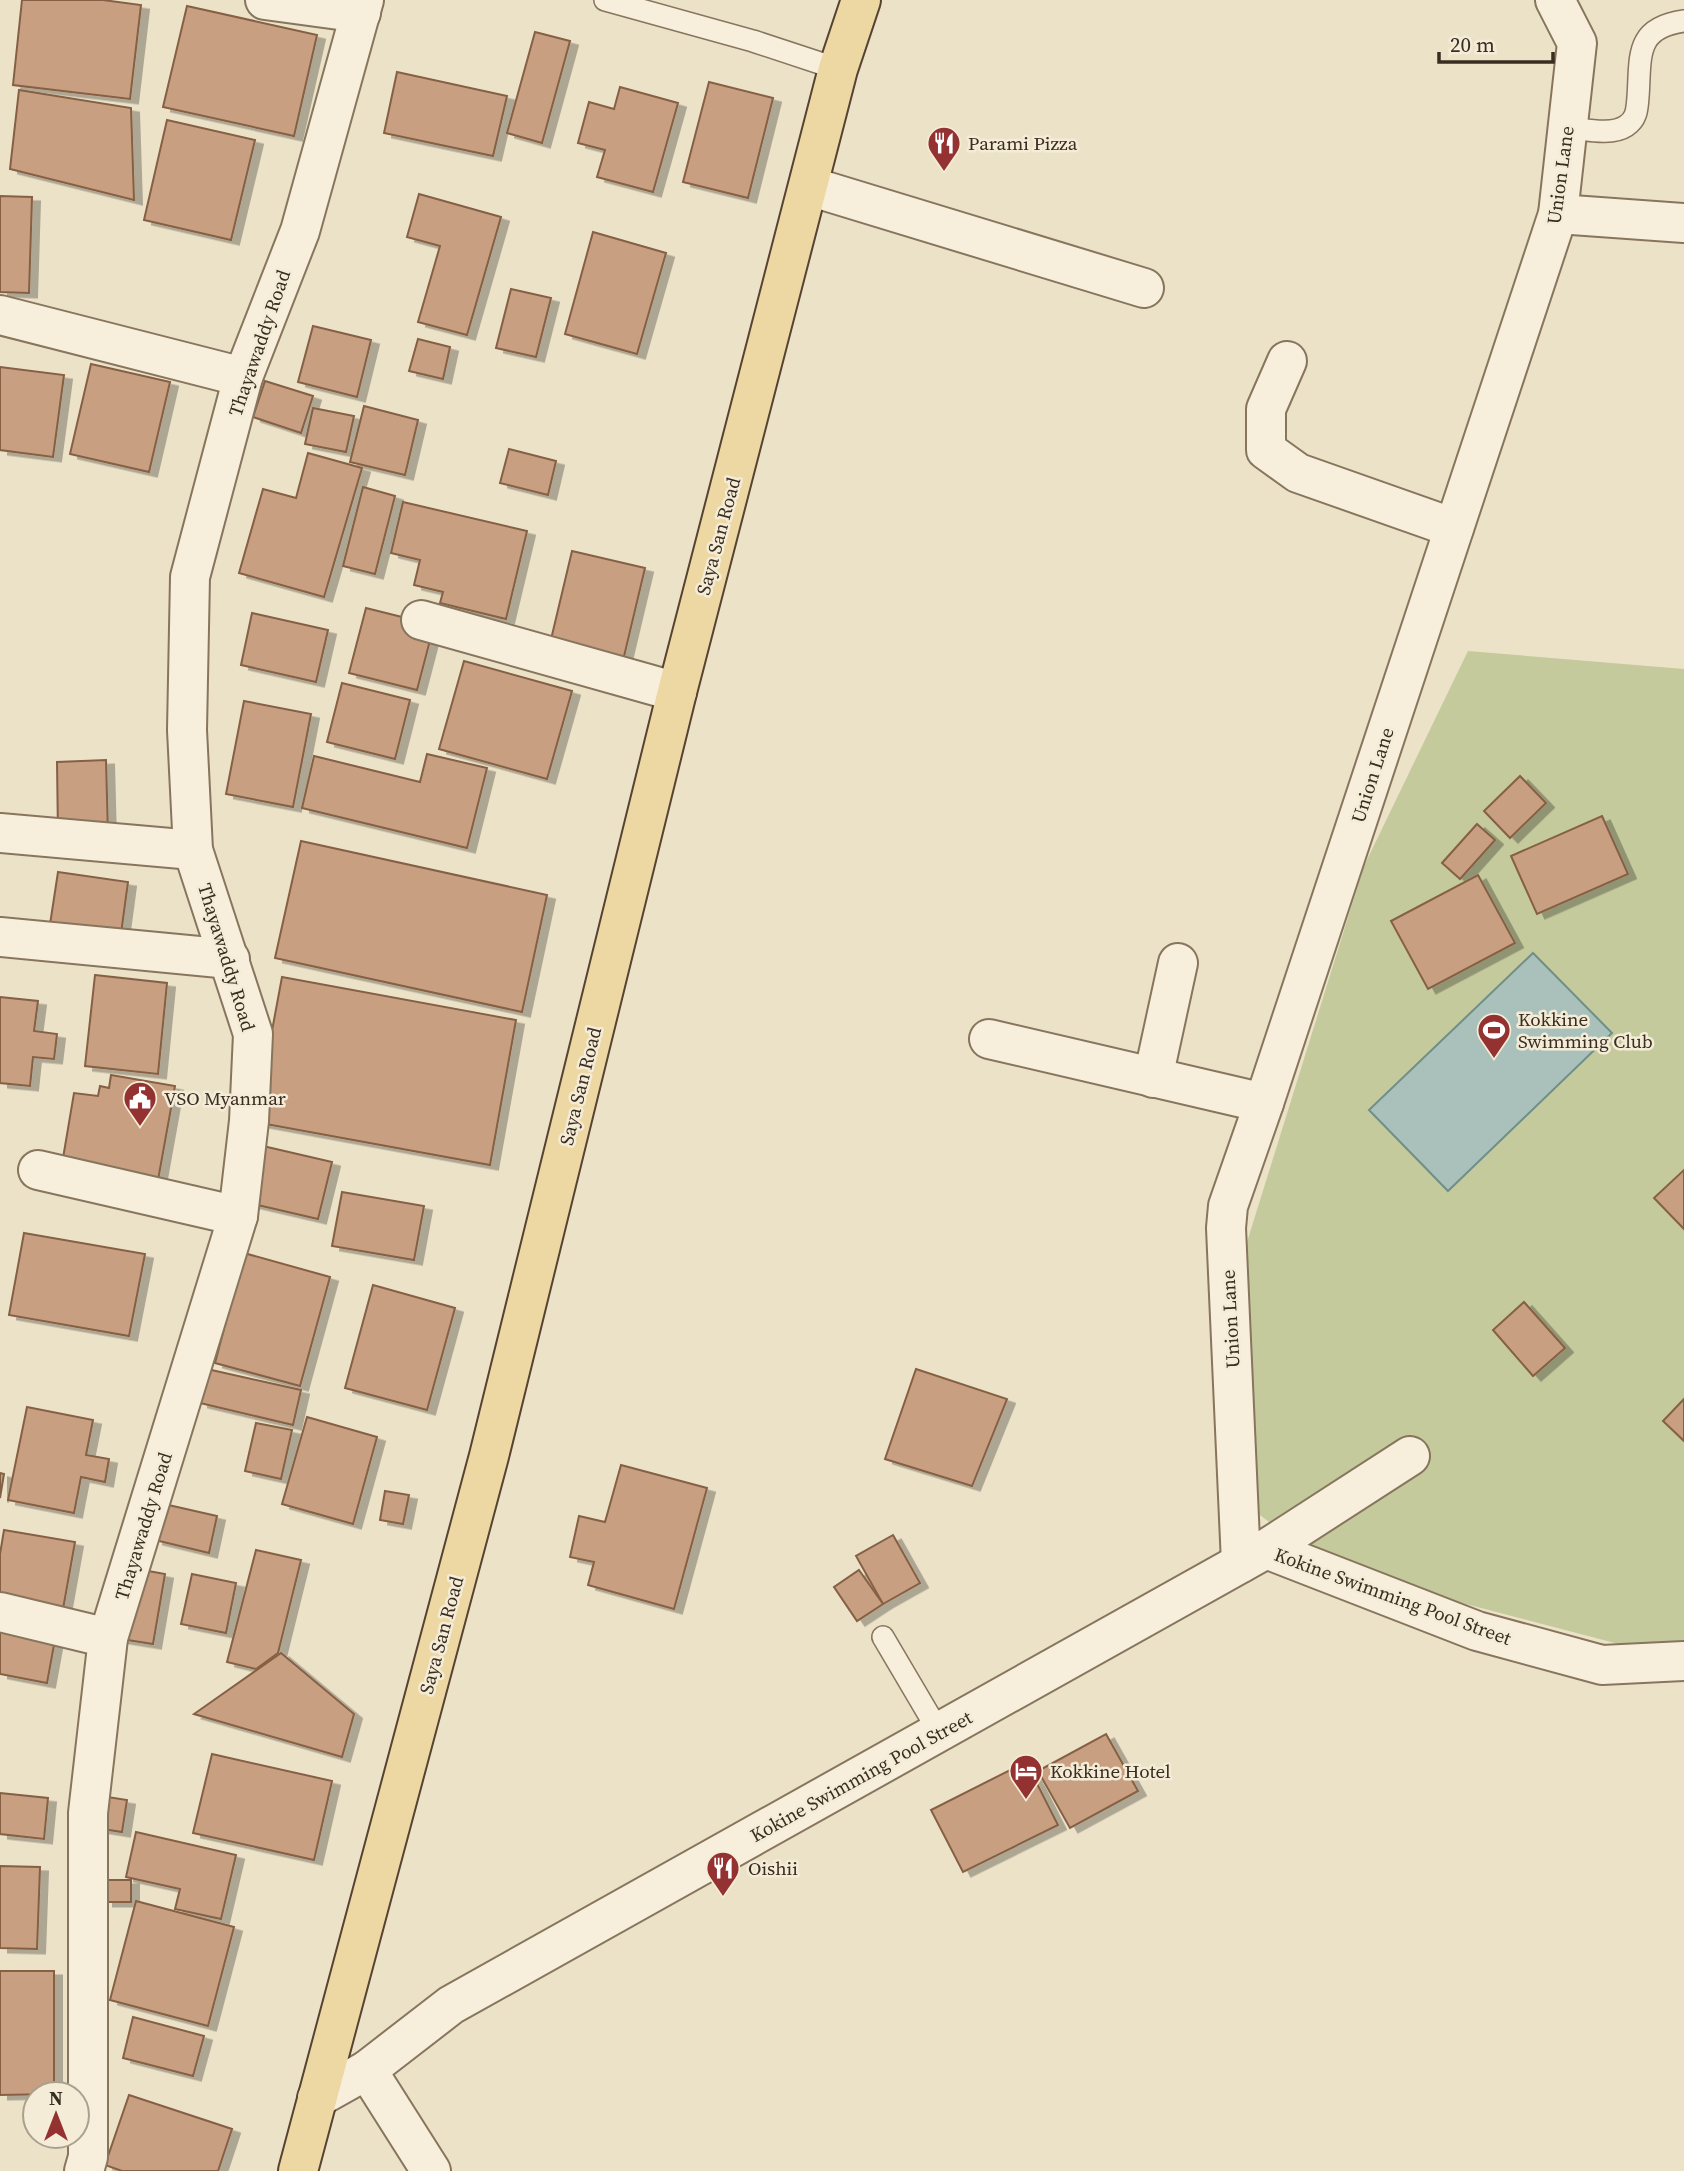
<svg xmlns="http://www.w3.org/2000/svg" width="1684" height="2171" font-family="'Source Serif 4',serif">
	<defs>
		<filter id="shadow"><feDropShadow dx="8" dy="4.5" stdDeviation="0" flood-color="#0004"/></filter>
	</defs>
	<rect width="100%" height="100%" fill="#ece2c8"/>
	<path fill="#c4ca9c" d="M 1468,651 L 1684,669 L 1684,1640 L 1634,1648 L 1443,1598 L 1287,1535 L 1257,1513 L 1243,1255 L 1364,866 Z"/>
	<path fill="#a9c1ba" stroke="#6f8f88" stroke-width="2" d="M 1533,953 L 1612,1033 L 1448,1191 L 1369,1110 Z"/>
	<g fill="#c89f80" stroke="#856045" stroke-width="2" filter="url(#shadow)">
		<path d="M 22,0 L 103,0 L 141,5 L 130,99 L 13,85 Z"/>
		<path d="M 187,6 L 317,35 L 294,136 L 163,107 Z"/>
		<path d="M 535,32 L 570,41 L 542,143 L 507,133 Z"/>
		<path d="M 397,72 L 507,96 L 493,156 L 384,133 Z"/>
		<path d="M 709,82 L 773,98 L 748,198 L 683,182 Z"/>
		<path d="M 620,87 L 678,103 L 653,192 L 597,177 L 605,150 L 578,143 L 589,102 L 614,109 Z"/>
		<path d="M 19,90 L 131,108 L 134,200 L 10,169 Z"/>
		<path d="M 167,120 L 255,140 L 231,240 L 144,220 Z"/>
		<path d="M 419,194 L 501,217 L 467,335 L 418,322 L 440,246 L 407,237 Z"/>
		<path d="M 0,196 L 32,197 L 29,293 L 0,292 Z"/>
		<path d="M 593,232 L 666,253 L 637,354 L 565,334 Z"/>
		<path d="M 511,289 L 551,298 L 536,357 L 496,348 Z"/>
		<path d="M 313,326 L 371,340 L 357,397 L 298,382 Z"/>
		<path d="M 418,339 L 450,347 L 443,379 L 409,371 Z"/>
		<path d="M 91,364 L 170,382 L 149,472 L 70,454 Z"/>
		<path d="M 0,367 L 64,375 L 53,457 L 0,450 Z"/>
		<path d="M 265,381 L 313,396 L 301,433 L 253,417 Z"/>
		<path d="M 364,406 L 418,420 L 405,475 L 350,462 Z"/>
		<path d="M 313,408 L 354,416 L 346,452 L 305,444 Z"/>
		<path d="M 509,449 L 556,461 L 548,495 L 500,483 Z"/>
		<path d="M 308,453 L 362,468 L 324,597 L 239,573 L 263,489 L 296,498 Z"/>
		<path d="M 363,487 L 395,496 L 375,574 L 343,566 Z"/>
		<path d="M 403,502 L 527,531 L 506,619 L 440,603 L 443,592 L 414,585 L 420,560 L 391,553 Z"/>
		<path d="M 572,551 L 645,568 L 621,669 L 548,652 Z"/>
		<path d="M 366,608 L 434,625 L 417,690 L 349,673 Z"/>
		<path d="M 252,613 L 328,630 L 316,682 L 241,665 Z"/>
		<path d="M 464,661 L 572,691 L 547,779 L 439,749 Z"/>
		<path d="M 342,683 L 410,700 L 395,759 L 327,742 Z"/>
		<path d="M 244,701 L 311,714 L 293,807 L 226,794 Z"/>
		<path d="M 427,754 L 487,768 L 467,848 L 302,808 L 314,756 L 420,782 Z"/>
		<path d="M 106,760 L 108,835 L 58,836 L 57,762 Z"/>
		<path d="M 1520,776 L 1546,803 L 1510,838 L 1484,811 Z"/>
		<path d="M 1602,816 L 1628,874 L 1537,914 L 1511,856 Z"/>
		<path d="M 1477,824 L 1495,840 L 1460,879 L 1442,863 Z"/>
		<path d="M 301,841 L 547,895 L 522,1012 L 275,958 Z"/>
		<path d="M 58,872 L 128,882 L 120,941 L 49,931 Z"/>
		<path d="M 1478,875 L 1515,943 L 1428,989 L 1391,921 Z"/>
		<path d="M 95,975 L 167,983 L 158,1074 L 85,1066 Z"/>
		<path d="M 282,977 L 516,1020 L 490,1165 L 255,1122 Z"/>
		<path d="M 0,997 L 38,1001 L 34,1031 L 57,1034 L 54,1059 L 33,1057 L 30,1086 L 0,1083 Z"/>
		<path d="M 111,1075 L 175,1086 L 158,1180 L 62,1164 L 74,1093 L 98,1096 L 100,1086 L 109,1088 Z"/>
		<path d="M 263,1146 L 332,1162 L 318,1219 L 249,1203 Z"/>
		<path d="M 1684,1170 L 1684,1229 L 1654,1198 Z"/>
		<path d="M 342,1192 L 424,1206 L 414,1260 L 332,1246 Z"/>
		<path d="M 24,1233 L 145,1254 L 129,1336 L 9,1315 Z"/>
		<path d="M 244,1253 L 330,1277 L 300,1386 L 215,1363 Z"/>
		<path d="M 373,1285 L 455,1308 L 427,1410 L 345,1388 Z"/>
		<path d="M 1524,1302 L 1565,1348 L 1533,1376 L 1493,1330 Z"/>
		<path d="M 207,1369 L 301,1390 L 293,1425 L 200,1403 Z"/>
		<path d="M 916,1369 L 1007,1399 L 972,1486 L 885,1459 Z"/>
		<path d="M 1684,1399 L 1684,1441 L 1663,1421 Z"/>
		<path d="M 27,1407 L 93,1420 L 86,1455 L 109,1459 L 105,1482 L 81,1477 L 74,1513 L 8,1500 Z"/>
		<path d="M 307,1417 L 377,1437 L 353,1524 L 282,1504 Z"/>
		<path d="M 256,1423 L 292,1430 L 281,1479 L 245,1471 Z"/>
		<path d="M 621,1465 L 707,1488 L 674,1609 L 588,1585 L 594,1562 L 570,1557 L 579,1516 L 605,1522 Z"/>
		<path d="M 0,1473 L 4,1474 L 0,1498 Z"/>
		<path d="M 385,1491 L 409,1495 L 403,1524 L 380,1520 Z"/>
		<path d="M 164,1504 L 217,1516 L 209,1553 L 155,1540 Z"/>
		<path d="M 4,1530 L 75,1542 L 63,1609 L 0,1599 L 0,1554 Z"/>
		<path d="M 893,1535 L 920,1583 L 883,1604 L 856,1556 Z"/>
		<path d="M 256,1550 L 301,1560 L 278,1653 L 256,1669 L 227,1662 Z"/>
		<path d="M 132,1568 L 165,1574 L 153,1644 L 121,1639 Z"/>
		<path d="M 859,1570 L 883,1604 L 857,1621 L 834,1587 Z"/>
		<path d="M 192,1574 L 236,1583 L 226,1633 L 181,1624 Z"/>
		<path d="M 0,1624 L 56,1634 L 47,1683 L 0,1674 Z"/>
		<path d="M 281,1653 L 354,1714 L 342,1757 L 194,1714 Z"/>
		<path d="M 1106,1734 L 1138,1791 L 1070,1828 L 1038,1771 Z"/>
		<path d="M 212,1754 L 332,1781 L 314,1860 L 193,1833 Z"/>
		<path d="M 1026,1762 L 1058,1825 L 963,1872 L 931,1810 Z"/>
		<path d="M 0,1793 L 48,1798 L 44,1839 L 0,1834 Z"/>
		<path d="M 95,1795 L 127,1800 L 122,1832 L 90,1827 Z"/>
		<path d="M 136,1832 L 236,1855 L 221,1919 L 175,1909 L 180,1889 L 126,1877 Z"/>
		<path d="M 0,1866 L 40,1867 L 37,1949 L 0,1948 Z"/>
		<rect x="105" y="1880" width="26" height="22"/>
		<path d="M 136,1901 L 234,1927 L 208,2026 L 110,2000 Z"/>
		<path d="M 0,1971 L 54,1971 L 54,2094 L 0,2095 Z"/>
		<path d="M 133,2017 L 204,2036 L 193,2076 L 123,2058 Z"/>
		<path d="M 129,2095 L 232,2129 L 218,2171 L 122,2171 L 105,2165 Z"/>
	</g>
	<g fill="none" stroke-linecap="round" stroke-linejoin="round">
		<defs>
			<g id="lane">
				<path d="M 605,0 L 753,41 L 838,69"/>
				<path d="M 1567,128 C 1584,129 1611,136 1626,126 C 1637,119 1637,109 1638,97 C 1641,57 1634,28 1684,21"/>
				<path d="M 883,1637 L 939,1732"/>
			</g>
			<g id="street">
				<path d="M 265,0 L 361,13"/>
				<path d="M 809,186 L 1144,288"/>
				<path d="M 1558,214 L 1684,223"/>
				<path d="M 0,315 L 243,377"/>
				<path d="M 1287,361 L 1266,409 L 1266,450 L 1298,473 L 1454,528"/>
				<path d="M 421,620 L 677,692"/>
				<path d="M 0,833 L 193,850"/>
				<path d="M 0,937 L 230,959"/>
				<path d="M 989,1039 L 1264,1103"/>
				<path d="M 1153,1078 L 1178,963"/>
				<path d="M 38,1170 L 238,1216"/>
				<path d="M 1266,1549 L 1477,1631 L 1602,1665 L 1684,1661"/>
				<path d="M 1241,1563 L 1226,1228 L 1228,1206 L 1264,1103 L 1558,214 L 1577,43 L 1555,0"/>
				<path d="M 0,1612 L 108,1638"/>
				<path d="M 367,2070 L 431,2171"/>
				<path d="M 317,2098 L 367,2070 L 451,2005 L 1266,1549 L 1410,1456"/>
				<path d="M 84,2171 L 88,2157 L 88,1813 L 108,1638 L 238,1216 L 249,1121 L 253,1034 L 193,850 L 187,730 L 190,577 L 243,377 L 300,231 L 364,0"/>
			</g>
			<path id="primary" d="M 298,2171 L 489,1456 L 677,692 L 838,69 L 861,0"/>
		</defs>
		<use href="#lane" stroke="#87755e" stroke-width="24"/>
		<use href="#street" stroke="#87755e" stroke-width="42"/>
		<use href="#primary" stroke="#564332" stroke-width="42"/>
		<use href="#lane" stroke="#f7efdb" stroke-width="21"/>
		<use href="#street" stroke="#f7efdb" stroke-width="38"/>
		<use href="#primary" stroke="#edd7a3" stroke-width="38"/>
	</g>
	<defs>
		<symbol id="restaurant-pin" viewBox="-11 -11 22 30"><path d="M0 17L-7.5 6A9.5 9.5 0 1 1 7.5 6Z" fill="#933231" stroke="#f4ecd7"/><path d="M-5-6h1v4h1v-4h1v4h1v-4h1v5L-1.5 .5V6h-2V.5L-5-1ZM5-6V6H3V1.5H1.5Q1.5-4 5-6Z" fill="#fff"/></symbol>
		<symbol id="stadium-pin" viewBox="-11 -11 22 30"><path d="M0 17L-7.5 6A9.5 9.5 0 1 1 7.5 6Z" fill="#933231" stroke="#f4ecd7"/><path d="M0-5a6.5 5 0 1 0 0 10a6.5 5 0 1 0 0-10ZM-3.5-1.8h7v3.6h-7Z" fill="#fff"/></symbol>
		<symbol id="civic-pin" viewBox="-11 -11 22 30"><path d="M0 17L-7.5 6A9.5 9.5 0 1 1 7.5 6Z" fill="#933231" stroke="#f4ecd7"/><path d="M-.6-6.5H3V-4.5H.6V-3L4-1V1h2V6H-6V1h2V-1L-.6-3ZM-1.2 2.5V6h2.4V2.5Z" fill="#fff"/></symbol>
		<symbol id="hotel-pin" viewBox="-11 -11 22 30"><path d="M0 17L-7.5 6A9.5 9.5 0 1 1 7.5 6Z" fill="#933231" stroke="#f4ecd7"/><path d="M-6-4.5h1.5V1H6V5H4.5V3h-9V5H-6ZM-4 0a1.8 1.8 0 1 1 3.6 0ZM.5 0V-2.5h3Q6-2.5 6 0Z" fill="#fff"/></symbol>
	</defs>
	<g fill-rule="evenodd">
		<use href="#restaurant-pin" x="925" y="124" width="38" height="52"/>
		<use href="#stadium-pin" x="1475" y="1011" width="38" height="52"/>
		<use href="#civic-pin" x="121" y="1079" width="38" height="52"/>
		<use href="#hotel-pin" x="1007" y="1752" width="38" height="52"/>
		<use href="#restaurant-pin" x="704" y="1849" width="38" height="52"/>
	</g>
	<g text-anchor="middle" stroke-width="5" stroke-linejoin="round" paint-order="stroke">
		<g font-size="19" fill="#392d21" stroke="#f4ecd7" text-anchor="start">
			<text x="968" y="150">Parami Pizza</text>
			<text x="1518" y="1026">Kokkine<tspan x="1518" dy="22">Swimming Club</tspan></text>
			<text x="164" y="1105">VSO Myanmar</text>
			<text x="1050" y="1778">Kokkine Hotel</text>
			<text x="748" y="1875">Oishii</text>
		</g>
		<g font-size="19" fill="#392d21" stroke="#f4ecd7">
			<text transform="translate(1560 175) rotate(-82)" y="7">Union Lane</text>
			<text transform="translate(259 343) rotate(-71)" y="7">Thayawaddy Road</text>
			<text transform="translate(718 536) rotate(-75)" y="7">Saya San Road</text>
			<text transform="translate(1372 775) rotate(-72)" y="7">Union Lane</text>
			<text transform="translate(227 957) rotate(73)" y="7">Thayawaddy Road</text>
			<text transform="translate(580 1086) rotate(-76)" y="7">Saya San Road</text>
			<text transform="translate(1230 1319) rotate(-93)" y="7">Union Lane</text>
			<text transform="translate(143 1526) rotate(-73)" y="7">Thayawaddy Road</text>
			<text transform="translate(1393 1596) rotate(20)" y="7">Kokine Swimming Pool Street</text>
			<text transform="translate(441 1635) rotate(-75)" y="7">Saya San Road</text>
			<text transform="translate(861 1776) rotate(-29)" y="7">Kokine Swimming Pool Street</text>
		</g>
	</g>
	<g transform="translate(56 2115)"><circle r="33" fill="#f4ecd7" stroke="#a9a08e" stroke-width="2"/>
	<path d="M0-5L12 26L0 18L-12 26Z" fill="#933231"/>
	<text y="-10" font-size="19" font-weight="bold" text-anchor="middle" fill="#392d21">N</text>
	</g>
	<path d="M1439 52v10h114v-10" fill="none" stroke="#392d21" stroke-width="3.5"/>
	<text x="1450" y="52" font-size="21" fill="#392d21" stroke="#f4ecd7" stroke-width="5" paint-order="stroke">20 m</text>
</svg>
